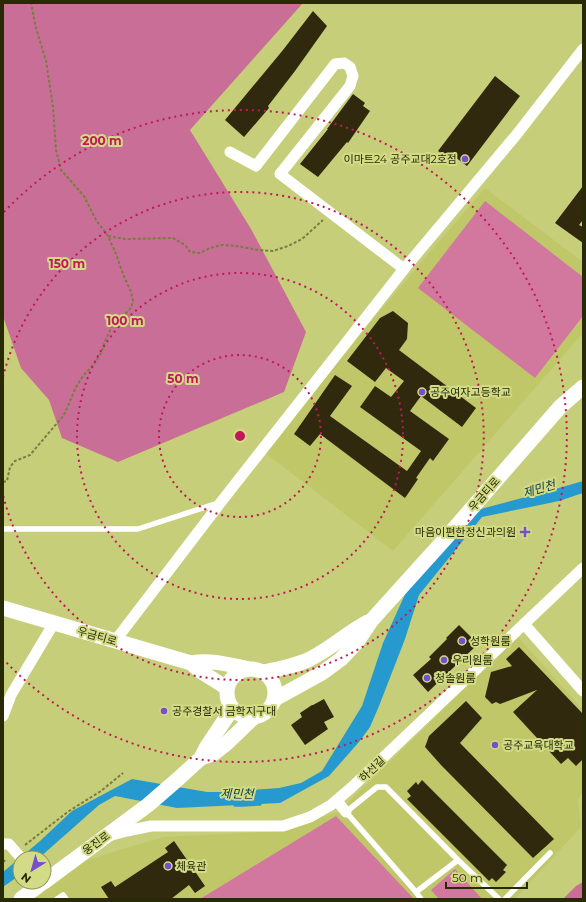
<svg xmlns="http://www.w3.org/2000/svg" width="586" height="902" font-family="Montserrat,'Noto Sans KR',sans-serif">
	<rect width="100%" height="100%" fill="#c6ce79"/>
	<g fill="#bfc769">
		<path d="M 485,188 L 583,262 L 583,333 L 393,551 L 264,452 L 374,318 Z"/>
		<path d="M 518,637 L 583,710 L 583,792 L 578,799 L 581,827 L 515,899 L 35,899 L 87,860 L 163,837 L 280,831 L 338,812 Z"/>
	</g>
	<g fill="#d2789f">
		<path d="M 485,201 L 583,277 L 583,316 L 535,378 L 418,288 Z"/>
		<path d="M 336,816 L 414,899 L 200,899 Z"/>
		<path d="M 455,869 L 482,899 L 439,899 L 431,890 Z"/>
	</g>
	<g fill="#c96e96">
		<path d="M 3,3 L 303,3 L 190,130 L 251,229 L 306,332 L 284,392 L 118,462 L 62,438 L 49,400 L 21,368 L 3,316 Z"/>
		<path d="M 583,882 L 583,899 L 563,899 L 576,886 Z"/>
	</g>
	<g fill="#269ace">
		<path d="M 583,481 L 583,493 L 559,501 L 482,517 L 419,595 L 405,639 L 379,706 L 370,727 L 359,742 L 329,776 L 280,803 L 177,808 L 115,796 L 99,805 L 39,858 L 20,858 L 40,841 L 72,811 L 132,779 L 207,792 L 223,792 L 279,788 L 301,783 L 322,771 L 362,706 L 383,643 L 407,590 L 477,510 L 552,490 Z"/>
		<path d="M 20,858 L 20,875 L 3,887 L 3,872 Z"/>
	</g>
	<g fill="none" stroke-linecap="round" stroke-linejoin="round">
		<path stroke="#269ace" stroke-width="3.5" d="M 235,805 L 242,805 L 260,804"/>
	</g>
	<g fill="#31290e">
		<path d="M 313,11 L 327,26 L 295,71 L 268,106 L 269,108 L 244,137 L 225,120 L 283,50 Z"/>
		<path d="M 495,76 L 520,96 L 467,166 L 455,157 L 452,161 L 438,151 Z"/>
		<path d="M 353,94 L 365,103 L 363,106 L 370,111 L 348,143 L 347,142 L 318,177 L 300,164 L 328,129 L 327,129 Z"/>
		<path d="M 583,186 L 583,220 L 579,225 L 583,227 L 583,243 L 555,223 Z"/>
		<path d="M 393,311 L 408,323 L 407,339 L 399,350 L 476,408 L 462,427 L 421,396 L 410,411 L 449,439 L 433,461 L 430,458 L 416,478 L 418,479 L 405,498 L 320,434 L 310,446 L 294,434 L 335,375 L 352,386 L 330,416 L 407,471 L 421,451 L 360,407 L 375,386 L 391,397 L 404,381 L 386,368 L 375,382 L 347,361 L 380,318 Z"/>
		<path d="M 459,625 L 478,644 L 428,692 L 413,675 L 431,659 L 429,657 L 447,639 L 446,638 Z"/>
		<path d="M 519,647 L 583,714 L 583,759 L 576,766 L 568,758 L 561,764 L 513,712 L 537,690 L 500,704 L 496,702 L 492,704 L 485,697 L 491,672 L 512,666 L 506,659 Z"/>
		<path d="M 324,699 L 334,717 L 324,722 L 328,729 L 305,745 L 291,725 L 302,717 L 300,713 L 312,705 L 313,705 Z"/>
		<path d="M 466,701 L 482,718 L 460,743 L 554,839 L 533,858 L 441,765 L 425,747 L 429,736 Z"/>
		<path d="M 422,780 L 507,865 L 503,870 L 506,872 L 496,882 L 492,878 L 489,881 L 407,799 L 411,796 L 407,791 L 416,782 L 418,785 Z"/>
		<path d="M 174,841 L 205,886 L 195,893 L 189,885 L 171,899 L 109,899 L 101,887 L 111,881 L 115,887 L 168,852 L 165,848 Z"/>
	</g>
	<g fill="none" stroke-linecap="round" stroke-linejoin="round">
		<g stroke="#787d40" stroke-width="2" stroke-dasharray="3 2" stroke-linecap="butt">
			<path d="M 108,236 L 125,239 L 173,238 L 185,245 L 190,252 L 200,253 L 210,248 L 222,245 L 236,246 L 258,250 L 273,251 L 288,246 L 302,239 L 323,220"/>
			<path d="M 3,482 L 7,481 L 10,467 L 15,461 L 30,455 L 64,415 L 76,387 L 83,376 L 94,364 L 101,353 L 106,339 L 112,326 L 122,317 L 131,308 L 133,301 L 131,292 L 123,274 L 116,254 L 108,236 L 96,220 L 84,196 L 61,170 L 56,150 L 53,107 L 46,61 L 36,28 L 31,3"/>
			<path d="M 25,845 L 69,811 L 101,791 L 123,773"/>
			<path d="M 3,862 L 7,859"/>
		</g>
		<g stroke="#fff" stroke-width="5.5">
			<path d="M 3,529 L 138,529 L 218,503"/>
			<path d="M 458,860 L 416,892 L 346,812 L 377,787 L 386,787 L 458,860 L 499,899"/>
			<path d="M 416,892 L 421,899"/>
			<path d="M 57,899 L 63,895 L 66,899"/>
			<path d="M 505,899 L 550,853"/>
		</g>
		<g stroke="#fff" stroke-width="11">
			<path d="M 230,152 L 256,166 L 335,64 L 344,63 L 350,67 L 353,76 L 350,86 L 280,174 L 404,269"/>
			<path d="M 524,624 L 583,691"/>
			<path d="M 115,641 L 221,502 L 404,269 L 517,134 L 583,49"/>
			<path d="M 3,716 L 11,695 L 54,623"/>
			<path d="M 337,801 L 346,812"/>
			<path d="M 112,835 L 127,831 L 151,826 L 283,826 L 310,817 L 331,805 L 351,788 L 583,568"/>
			<path d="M 3,844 L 9,844 L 21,858"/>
		</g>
		<g stroke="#fff" stroke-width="15">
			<path d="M 3,608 L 191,663 C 211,659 230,665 249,669"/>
			<path d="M 191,663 L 200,671 L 227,688"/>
			<circle cx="251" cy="693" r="24"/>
			<path d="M 264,672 C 279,669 294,666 308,660 C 329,650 347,633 368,622"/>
			<path d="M 275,699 L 322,673 L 341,659 L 357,642 L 371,621 L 445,539 L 560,407 L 583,387"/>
			<path d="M 201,758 L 213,754 L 227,743 L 253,718"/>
			<path d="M 44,882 L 148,805 L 178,779 L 201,758 L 206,748 L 232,709"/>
			<path d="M 21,899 L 43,882"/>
		</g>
	</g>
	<g fill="none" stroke="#c2185b" stroke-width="2" stroke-dasharray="2 4">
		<circle cx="240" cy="436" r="81"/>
		<circle cx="240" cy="436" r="163"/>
		<path d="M3 377A244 244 0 1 1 3 495"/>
		<path d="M4 212A326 326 0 1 1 4 660"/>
	</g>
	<g fill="#7550ca" stroke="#d3db86" stroke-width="1.5">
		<circle cx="465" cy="159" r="4"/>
		<circle cx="422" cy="392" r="4"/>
		<path d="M523 526h4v4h4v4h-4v4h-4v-4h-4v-4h4z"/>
		<circle cx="462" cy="641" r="4"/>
		<circle cx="444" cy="660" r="4"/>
		<circle cx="427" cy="678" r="4"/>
		<circle cx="164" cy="711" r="4"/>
		<circle cx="495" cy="745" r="4"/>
		<circle cx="168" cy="866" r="4"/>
	</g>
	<g text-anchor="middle" stroke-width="4" stroke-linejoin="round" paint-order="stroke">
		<g font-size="11" fill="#282a06" stroke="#d3db86" text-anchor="start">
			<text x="457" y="163" text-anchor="end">이마트24 공주교대2호점</text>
			<text x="430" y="396">공주여자고등학교</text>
			<text x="516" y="536" text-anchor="end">마음이편한정신과의원</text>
			<text x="470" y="645">성학원룸</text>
			<text x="452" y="664">우리원룸</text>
			<text x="435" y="682">청솔원룸</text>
			<text x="172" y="715">공주경찰서 금학지구대</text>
			<text x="503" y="749">공주교육대학교</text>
			<text x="176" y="870">체육관</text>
		</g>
		<g font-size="11" fill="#282a06" stroke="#d3db86">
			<text transform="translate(484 494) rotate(-49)" y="4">우금티로</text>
			<text transform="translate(97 636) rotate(16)" y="4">우금티로</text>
			<text transform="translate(372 769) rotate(-44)" y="4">하선길</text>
			<text transform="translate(96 843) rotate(-36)" y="4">웅진로</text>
		</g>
		<g font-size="12" font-style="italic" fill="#06374c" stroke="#d3db86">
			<text transform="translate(539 489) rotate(-16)" y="4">제민천</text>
			<text transform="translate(237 794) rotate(1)" y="4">제민천</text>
		</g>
	</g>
	<circle cx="240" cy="436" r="6" fill="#c2185b" stroke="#d3db86" stroke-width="2"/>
	<g font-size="12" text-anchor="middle" font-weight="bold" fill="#c2185b" stroke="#d3db86" stroke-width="4" stroke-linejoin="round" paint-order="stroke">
		<text x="102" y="145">200 m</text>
		<text x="67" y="268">150 m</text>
		<text x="125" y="325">100 m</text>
		<text x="183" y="383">50 m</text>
	</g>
	<rect width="586" height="902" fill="none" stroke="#282a06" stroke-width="8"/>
	<g transform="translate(32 870) rotate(217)"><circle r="19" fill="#d3db86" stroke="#8f9453"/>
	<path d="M0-3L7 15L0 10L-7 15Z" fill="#7550ca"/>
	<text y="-6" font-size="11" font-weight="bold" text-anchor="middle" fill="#282a06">N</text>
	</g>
	<path d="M446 882v6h81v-6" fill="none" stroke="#282a06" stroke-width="2"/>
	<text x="452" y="882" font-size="12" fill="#282a06" stroke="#d3db86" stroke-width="3" paint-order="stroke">50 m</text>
</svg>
